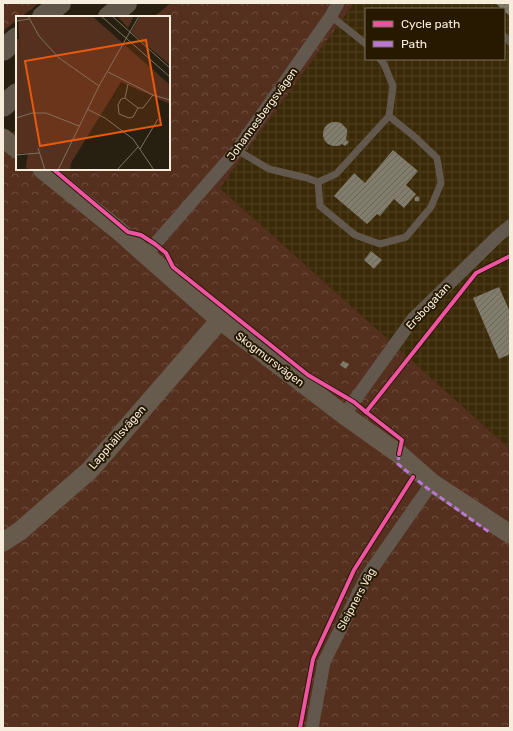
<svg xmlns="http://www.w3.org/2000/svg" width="513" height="731" font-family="Rubik,sans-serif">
	<defs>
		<pattern id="industrial-grid" width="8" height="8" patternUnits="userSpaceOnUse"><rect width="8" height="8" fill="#3b2a08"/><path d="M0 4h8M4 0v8" fill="none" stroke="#4e3f20"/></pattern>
		<pattern id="forest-crowns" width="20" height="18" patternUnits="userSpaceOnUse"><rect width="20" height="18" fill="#55301f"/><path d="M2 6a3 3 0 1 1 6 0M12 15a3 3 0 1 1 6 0" fill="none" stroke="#6e4e3f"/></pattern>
		<pattern id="building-hatch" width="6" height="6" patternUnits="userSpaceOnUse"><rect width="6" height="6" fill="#817c6b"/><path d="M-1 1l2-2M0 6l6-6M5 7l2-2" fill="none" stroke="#6b675b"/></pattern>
	</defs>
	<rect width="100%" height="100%" fill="#272011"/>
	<path fill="url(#industrial-grid)" fill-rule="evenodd" d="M 354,3 L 510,3 L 510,449 L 220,188 ZM 366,9 L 504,9 L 504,59 L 366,59 Z"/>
	<g fill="url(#forest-crowns)">
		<path d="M 3,3 L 39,3 L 21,17 L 17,17 L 17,20 L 3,31 Z"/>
		<path d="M 171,3 L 354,3 L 220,188 L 510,449 L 510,728 L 3,728 L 3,141 L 17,129 L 17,169 L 169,169 L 169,17 L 154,17 Z"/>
	</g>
	<g fill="url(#building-hatch)">
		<path d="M 495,3 L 510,3 L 510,16 L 504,11 L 504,9 L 502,9 Z"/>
		<path d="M 332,122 L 337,122 L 341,123 L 347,129 L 347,133 L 346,140 L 349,142 L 345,146 L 342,144 L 338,146 L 333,146 L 328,144 L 325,141 L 323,136 L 323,132 L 325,127 L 328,124 Z"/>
		<path d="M 393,150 L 418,171 L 406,185 L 416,194 L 404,208 L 394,199 L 380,216 L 377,214 L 367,224 L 334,196 L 354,173 L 365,183 Z"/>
		<circle cx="417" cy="199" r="2.5"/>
		<path d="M 371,251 L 382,260 L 374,269 L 364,260 Z"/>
		<path d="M 499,287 L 510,312 L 510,354 L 499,359 L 473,298 Z"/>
		<path d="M 343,361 L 349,364 L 346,369 L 340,365 Z"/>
	</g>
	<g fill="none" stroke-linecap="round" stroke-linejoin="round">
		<g stroke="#63584d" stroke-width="7">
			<path d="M 331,16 L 366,44"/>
			<path d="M 504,36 L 510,42"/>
			<path d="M 237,150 L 269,169 L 307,178 L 318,182 L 336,174 L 389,116 L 393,86 L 384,64 L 380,59"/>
			<path d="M 318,182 L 320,206 L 355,235 L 380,244 L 406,237 L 431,207 L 441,183 L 437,158 L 416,138 L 389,116"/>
		</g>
		<g stroke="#63584d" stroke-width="13">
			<path d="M 147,256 L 155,244 L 237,150 L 331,16 L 338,3"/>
			<path d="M 344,415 L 413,319 L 499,235 L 510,226"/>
			<path d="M 312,728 L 324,662 L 367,576 L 432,483"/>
		</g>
		<g stroke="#665b4c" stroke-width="19">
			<path d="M 3,138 L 17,149"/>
			<path d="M 42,169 L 119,231 L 147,256 L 220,320 L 344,415 L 399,454 L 432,483 L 510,534"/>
			<path d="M 3,542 L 20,531 L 90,470 L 220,320"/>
		</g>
		<g stroke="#5f574a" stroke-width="22">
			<path d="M 43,17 L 60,3"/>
			<path d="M 109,17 L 126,3"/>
			<path d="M 3,50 L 17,38"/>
			<path d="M 3,106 L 17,94"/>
		</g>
		<path stroke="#ba77d6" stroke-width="3" stroke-dasharray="6 3" stroke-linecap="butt" d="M 399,454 L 398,464 L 427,488 L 489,532"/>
		<defs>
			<g id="cycleway">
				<path d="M 53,169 L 128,232 L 141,235 L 155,244 L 166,253 L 173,267 L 308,375 L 354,402 L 366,412 L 402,440 L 399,454"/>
				<path d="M 366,412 L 476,273 L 510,256"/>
				<path d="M 300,728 L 313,659 L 354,570 L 413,477"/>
			</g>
		</defs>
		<use href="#cycleway" stroke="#271900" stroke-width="6"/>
		<use href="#cycleway" stroke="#f153a3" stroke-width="4"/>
	</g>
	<g text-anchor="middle" stroke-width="4" stroke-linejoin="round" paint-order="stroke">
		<g font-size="11" fill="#f6eddd" stroke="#271900">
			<text transform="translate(262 114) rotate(-54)" y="4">Johannesbergsvägen</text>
			<text transform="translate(428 306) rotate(-47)" y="4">Ersbogatan</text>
			<text transform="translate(270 359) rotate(37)" y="4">Skogmursvägen</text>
			<text transform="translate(117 437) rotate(-49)" y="4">Lapphällsvägen</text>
			<text transform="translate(356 599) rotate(-62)" y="4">Sleipners Väg</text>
		</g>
	</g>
	<g transform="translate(16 16)">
		<rect width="154" height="154" fill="#272011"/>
		<path d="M 0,23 L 3,23 L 5,58 L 0,100 Z" fill="#55301f"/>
		<path d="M 2,0 L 76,0 L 154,69 L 154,88 L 105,66 L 55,147 L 54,154 L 13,154 L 10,151 L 12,137 L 0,138 L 0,99 L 5,58 ZM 101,0 L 118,0 L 112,12 ZM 124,0 L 154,0 L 154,49 L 115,16 Z" fill="#55301f"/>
		<path fill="none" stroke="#7a7263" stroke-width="1" d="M 12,0 L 23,20 L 43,42 L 83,70M 85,0 L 154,61M 96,0 L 154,52M 0,5 L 13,3M 92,56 L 137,79 L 154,84M 109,82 L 105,83 L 102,89 L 103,98 L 113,102 L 117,101 L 122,92M 109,82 L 122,92 L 127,92 L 137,79M 109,82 L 112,68M 71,93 L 89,102 L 117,123 L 138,154M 0,102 L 16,97 L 30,97 L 63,110M 22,132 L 29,154M 124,133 L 142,103M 0,139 L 23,137M 42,154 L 83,70 L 123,0M 101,154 L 122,131"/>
		<path fill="#e8590c" fill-opacity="0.15" stroke="#e8590c" stroke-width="2" d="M 130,24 L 145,109 L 24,130 L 9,45 Z"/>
		<rect width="154" height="154" fill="none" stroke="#f6eddd" stroke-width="2"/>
	</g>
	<rect width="513" height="731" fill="none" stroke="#f6eddd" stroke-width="8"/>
	<rect x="365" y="8" width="140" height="52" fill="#271900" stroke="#7a6e58"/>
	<rect x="373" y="21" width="20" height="6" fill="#f153a3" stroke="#7a6e58"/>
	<text x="401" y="28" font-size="12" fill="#f6eddd">Cycle path</text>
	<rect x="373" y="41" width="20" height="6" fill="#ba77d6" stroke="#7a6e58"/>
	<text x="401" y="48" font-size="12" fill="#f6eddd">Path</text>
</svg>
